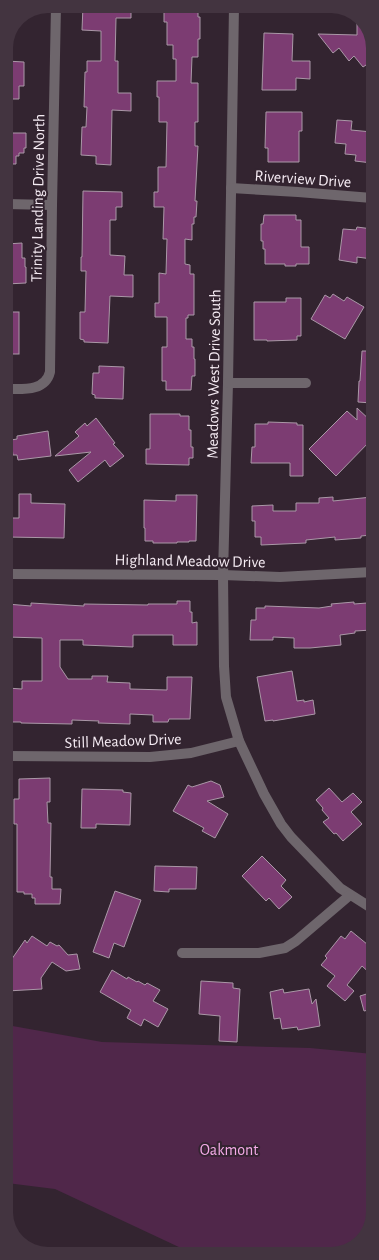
<svg xmlns="http://www.w3.org/2000/svg" width="379" height="1260" font-family="'Alegreya Sans',sans-serif">
	<rect width="100%" height="100%" fill="#332430"/>
	<path fill="#50274a" d="M 7,1025 L 102,1042 L 310,1048 L 373,1054 L 373,1212 L 364,1238 L 341,1253 L 222,1253 L 181,1248 L 55,1189 L 7,1183 Z"/>
	<g fill="#7c3c72" stroke="#aa98a7">
		<path d="M 83,6 L 131,6 L 131,18 L 116,18 L 115,61 L 118,61 L 118,93 L 131,93 L 131,111 L 112,110 L 111,165 L 96,164 L 96,156 L 81,155 L 82,127 L 86,127 L 87,107 L 84,107 L 85,72 L 87,72 L 87,61 L 101,61 L 101,31 L 82,30 Z"/>
		<path d="M 164,7 L 193,7 L 193,9 L 198,9 L 198,17 L 200,17 L 200,39 L 198,39 L 198,57 L 192,57 L 191,83 L 198,83 L 198,122 L 195,122 L 195,146 L 198,146 L 195,201 L 197,201 L 196,217 L 194,217 L 194,224 L 192,224 L 192,240 L 185,239 L 185,264 L 190,265 L 190,274 L 194,274 L 194,315 L 188,315 L 188,318 L 186,318 L 186,339 L 192,339 L 192,347 L 194,347 L 194,359 L 195,359 L 195,376 L 192,376 L 191,390 L 166,390 L 166,381 L 162,381 L 162,347 L 167,347 L 167,317 L 155,317 L 155,303 L 159,303 L 159,273 L 166,274 L 167,239 L 163,239 L 164,207 L 154,207 L 154,192 L 158,192 L 158,167 L 166,167 L 167,122 L 159,122 L 159,97 L 157,97 L 157,81 L 176,81 L 176,59 L 173,59 L 173,45 L 167,45 L 167,22 L 164,22 Z"/>
		<path d="M 357,16 L 372,38 L 372,61 L 363,67 L 354,56 L 349,61 L 339,48 L 333,53 L 318,34 L 357,35 Z"/>
		<path d="M 264,33 L 293,34 L 292,61 L 310,61 L 310,79 L 296,78 L 296,90 L 262,90 Z"/>
		<path d="M 6,61 L 24,62 L 24,86 L 19,86 L 19,99 L 6,99 Z"/>
		<path d="M 266,112 L 302,112 L 302,131 L 299,131 L 299,162 L 268,162 L 268,148 L 265,148 Z"/>
		<path d="M 337,120 L 352,121 L 351,130 L 372,132 L 372,163 L 355,161 L 356,155 L 345,154 L 346,144 L 335,143 Z"/>
		<path d="M 6,133 L 26,133 L 26,148 L 24,148 L 24,153 L 19,153 L 19,156 L 16,156 L 16,164 L 6,164 Z"/>
		<path d="M 83,191 L 122,192 L 122,207 L 116,207 L 116,220 L 110,220 L 110,255 L 125,256 L 124,275 L 133,275 L 133,297 L 110,296 L 108,343 L 84,342 L 84,340 L 80,339 L 80,312 L 85,312 L 86,271 L 81,271 L 81,257 L 82,257 Z"/>
		<path d="M 264,215 L 296,215 L 296,220 L 301,220 L 301,247 L 309,247 L 309,264 L 296,264 L 296,266 L 285,266 L 285,264 L 265,264 L 265,249 L 263,249 L 263,241 L 261,241 L 261,224 L 263,224 Z"/>
		<path d="M 357,227 L 372,229 L 372,259 L 357,257 L 357,263 L 339,260 L 343,229 L 356,230 Z"/>
		<path d="M 22,243 L 22,258 L 25,258 L 25,267 L 26,267 L 26,283 L 6,284 L 6,244 Z"/>
		<path d="M 333,294 L 344,301 L 347,297 L 364,307 L 345,339 L 311,319 L 325,295 L 330,298 Z"/>
		<path d="M 286,298 L 301,298 L 301,336 L 297,336 L 297,340 L 267,341 L 267,340 L 254,340 L 254,302 L 286,302 Z"/>
		<rect x="6" y="312" width="13" height="42"/>
		<path d="M 362,351 L 372,351 L 372,403 L 358,402 L 359,381 L 360,381 Z"/>
		<path d="M 99,366 L 124,367 L 123,399 L 95,398 L 95,395 L 92,394 L 93,373 L 99,373 Z"/>
		<path d="M 357,408 L 372,422 L 372,439 L 336,476 L 309,449 L 347,411 L 357,420 Z"/>
		<path d="M 150,414 L 180,414 L 180,416 L 189,416 L 189,430 L 191,430 L 191,447 L 193,447 L 193,458 L 189,458 L 189,465 L 146,464 L 146,449 L 150,449 Z"/>
		<path d="M 96,418 L 115,443 L 113,444 L 124,456 L 110,467 L 105,460 L 78,482 L 69,470 L 91,452 L 55,456 L 79,436 L 75,432 L 85,423 L 87,426 Z"/>
		<path d="M 268,422 L 297,423 L 297,425 L 303,425 L 303,476 L 290,476 L 290,463 L 251,463 L 252,447 L 255,447 L 255,424 L 268,424 Z"/>
		<path d="M 48,431 L 51,456 L 18,460 L 17,455 L 13,455 L 11,440 L 17,439 L 17,436 Z"/>
		<path d="M 19,494 L 31,494 L 31,503 L 65,504 L 64,538 L 7,537 L 7,518 L 19,518 Z"/>
		<path d="M 176,495 L 197,495 L 196,541 L 189,541 L 189,542 L 177,542 L 177,543 L 153,543 L 153,541 L 145,541 L 145,528 L 144,528 L 144,500 L 176,501 Z"/>
		<path d="M 333,497 L 333,501 L 372,497 L 372,515 L 370,515 L 372,535 L 361,536 L 361,538 L 335,540 L 335,537 L 306,540 L 306,543 L 261,545 L 261,537 L 255,537 L 255,521 L 252,521 L 252,506 L 273,505 L 273,511 L 296,511 L 296,503 L 319,503 L 319,498 Z"/>
		<path d="M 177,601 L 190,601 L 190,612 L 192,612 L 192,623 L 197,622 L 197,645 L 173,645 L 173,635 L 133,635 L 133,647 L 83,645 L 83,640 L 60,640 L 60,667 L 68,679 L 92,679 L 92,676 L 108,676 L 107,682 L 130,683 L 130,689 L 167,690 L 167,677 L 192,677 L 190,719 L 169,719 L 168,722 L 153,722 L 153,715 L 130,714 L 130,724 L 98,723 L 99,721 L 72,720 L 72,724 L 21,723 L 21,722 L 7,722 L 7,688 L 22,689 L 22,681 L 42,681 L 42,638 L 7,637 L 7,604 L 31,606 L 31,603 L 84,606 L 84,604 L 148,605 L 148,604 L 177,604 Z"/>
		<path d="M 354,602 L 354,604 L 367,603 L 368,612 L 372,611 L 372,630 L 355,631 L 355,633 L 340,635 L 341,645 L 310,648 L 294,648 L 294,638 L 273,637 L 273,640 L 250,640 L 251,620 L 256,620 L 256,608 L 265,608 L 265,606 L 319,608 L 332,606 L 331,604 Z"/>
		<path d="M 292,671 L 297,701 L 304,700 L 304,702 L 313,700 L 315,714 L 273,721 L 273,720 L 265,721 L 257,677 Z"/>
		<path d="M 50,778 L 50,802 L 47,802 L 48,823 L 51,823 L 50,877 L 52,877 L 52,889 L 61,889 L 60,904 L 35,904 L 35,898 L 32,898 L 32,894 L 24,894 L 24,892 L 17,892 L 17,824 L 14,824 L 14,799 L 19,799 L 19,779 Z"/>
		<path d="M 211,781 L 220,785 L 224,797 L 207,801 L 228,814 L 215,838 L 202,831 L 204,828 L 173,811 L 188,785 L 192,787 Z"/>
		<path d="M 329,788 L 342,802 L 353,793 L 362,802 L 351,812 L 362,824 L 343,841 L 336,833 L 334,834 L 323,822 L 329,818 L 322,810 L 323,808 L 316,800 Z"/>
		<path d="M 82,789 L 123,790 L 123,792 L 131,793 L 130,825 L 96,824 L 96,828 L 81,828 Z"/>
		<path d="M 262,856 L 286,880 L 281,886 L 292,897 L 279,909 L 269,898 L 266,901 L 242,876 Z"/>
		<path d="M 155,866 L 197,867 L 196,889 L 169,889 L 169,892 L 154,891 Z"/>
		<path d="M 115,891 L 141,900 L 124,947 L 114,943 L 109,958 L 93,952 Z"/>
		<path d="M 351,931 L 373,949 L 373,976 L 362,966 L 347,985 L 354,991 L 345,1001 L 327,986 L 335,976 L 321,965 L 327,958 L 325,956 L 341,936 L 345,939 Z"/>
		<path d="M 32,936 L 47,946 L 50,942 L 57,946 L 59,945 L 68,955 L 77,954 L 80,969 L 66,971 L 52,962 L 41,978 L 42,989 L 7,991 L 7,966 L 25,940 L 27,943 Z"/>
		<path d="M 112,970 L 127,979 L 128,977 L 137,982 L 138,981 L 145,985 L 147,983 L 160,990 L 153,1001 L 168,1009 L 158,1027 L 144,1019 L 141,1026 L 127,1018 L 131,1010 L 100,992 Z"/>
		<path d="M 201,981 L 233,983 L 233,988 L 240,989 L 237,1042 L 219,1041 L 220,1016 L 199,1014 Z"/>
		<path d="M 283,989 L 284,993 L 309,989 L 312,1004 L 316,999 L 320,1026 L 298,1030 L 297,1027 L 282,1029 L 280,1018 L 274,1019 L 270,992 Z"/>
		<path d="M 373,992 L 373,1009 L 364,1011 L 360,996 Z"/>
	</g>
	<g fill="none" stroke-linecap="round" stroke-linejoin="round">
		<g stroke="#6e666c" stroke-width="10">
			<path d="M 234,6 L 228,383 L 223,575 L 224,666 L 226,697 L 239,741 L 264,794 L 281,824 L 291,837 L 340,888 L 373,909"/>
			<path d="M 231,188 L 298,192 L 372,198"/>
			<path d="M 6,204 L 52,205"/>
			<path d="M 228,383 L 306,383"/>
			<path d="M 6,389 C 22,389 45,392 50,372 L 52,205 L 56,6"/>
			<path d="M 7,574 L 223,575 L 280,577 L 372,572"/>
			<path d="M 7,756 L 150,757 L 191,753 L 239,741"/>
			<path d="M 182,953 L 259,953 L 285,948 L 296,941 L 350,895"/>
		</g>
	</g>
	<g text-anchor="middle" stroke-width="4" stroke-linejoin="round" paint-order="stroke">
		<g font-size="16" fill="#f5ebf3" stroke="#332430">
			<text transform="translate(303 178) rotate(4)" y="6">Riverview Drive</text>
			<text transform="translate(37 198) rotate(-89)" y="6">Trinity Landing Drive North</text>
			<text transform="translate(213 374) rotate(-89)" y="6">Meadows West Drive South</text>
			<text transform="translate(190 560) rotate(1)" y="6">Highland Meadow Drive</text>
			<text transform="translate(123 740) rotate(-2)" y="6">Still Meadow Drive</text>
		</g>
		<g font-size="16" fill="#f5abe8" stroke="#332430">
			<text x="229" y="1155">Oakmont</text>
		</g>
	</g>
	<path d="M0 0H379V1260H0ZM48 13H331A35 35 0 0 1 366 48V1212A35 35 0 0 1 331 1247H48A35 35 0 0 1 13 1212V48A35 35 0 0 1 48 13Z" fill="#433440" fill-rule="evenodd"/>
</svg>
